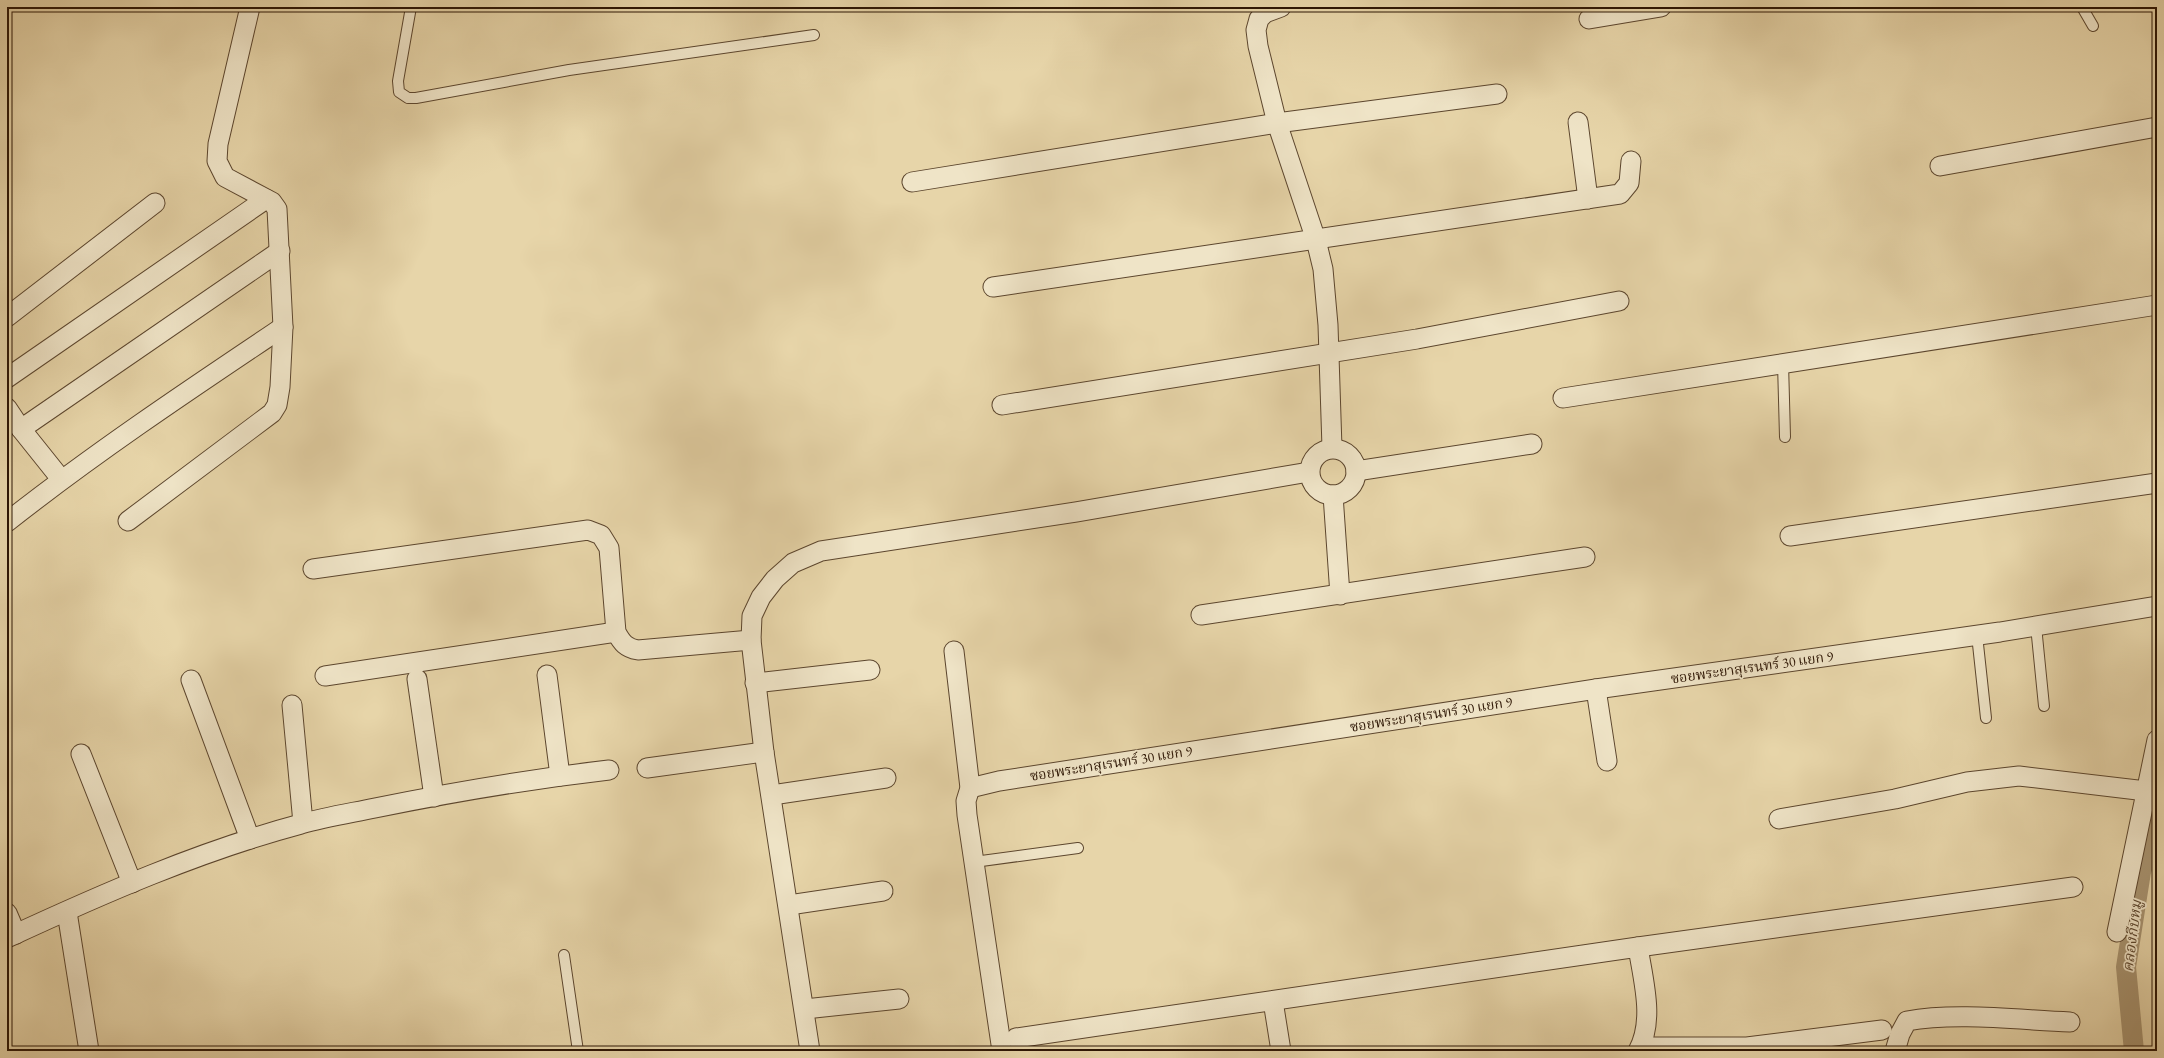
<svg xmlns="http://www.w3.org/2000/svg" width="2164" height="1058" font-family="'EB Garamond','Noto Serif Thai',serif">
	<rect width="100%" height="100%" fill="#e7d5a9"/>
	<filter id="stains"><feTurbulence type="fractalNoise" baseFrequency=".005" numOctaves="4"/><feColorMatrix values="0 0 0 0 .2 0 0 0 0 .09 0 0 0 0 .02 0 0 0 .5 -.17"/></filter>
	<radialGradient id="worn" r=".72"><stop offset=".6" stop-color="#630" stop-opacity="0"/><stop offset="1" stop-color="#630" stop-opacity=".3"/></radialGradient>
	<g fill="none" stroke-linecap="round" stroke-linejoin="round">
		<path stroke="#a89471" stroke-width="20" d="M 2134,1051 L 2126,967 L 2141,872 L 2157,823"/>
		<defs>
			<g id="service">
				<path d="M 411,7 L 398,81 L 399,92 L 408,98 L 416,98 L 569,70 L 814,35"/>
				<path d="M 2082,7 L 2093,26"/>
				<path d="M 1783,363 L 1785,437"/>
				<path d="M 2036,626 L 2044,706"/>
				<path d="M 1977,635 L 1986,718"/>
				<path d="M 974,862 L 1078,848"/>
				<path d="M 564,955 L 578,1051"/>
			</g>
			<g id="minor">
				<path d="M 1281,7 L 1265,13 L 1259,19 L 1256,30 L 1258,46 L 1277,123 L 1316,240 L 1323,269 L 1328,325 L 1332,448"/>
				<path d="M 1589,19 L 1661,7"/>
				<path d="M 1578,122 L 1588,199"/>
				<path d="M 1940,166 L 2157,127"/>
				<path d="M 912,182 L 1277,123 L 1497,94"/>
				<path d="M 993,287 L 1620,194 L 1629,183 L 1631,161"/>
				<path d="M 7,317 L 155,203"/>
				<path d="M 7,378 L 266,199"/>
				<path d="M 1563,398 L 2157,305"/>
				<path d="M 1002,405 L 1417,339 L 1619,301"/>
				<path d="M 7,408 L 21,429 L 61,479"/>
				<path d="M 21,429 L 280,251"/>
				<circle cx="1333" cy="472" r="23"/>
				<path d="M 1356,471 L 1532,444"/>
				<path d="M 1333,495 L 1340,595"/>
				<path d="M 128,521 L 272,413 L 277,405 L 280,387 L 283,327 L 277,209 L 272,202 L 225,177 L 217,161 L 218,144 L 250,7"/>
				<path d="M 7,522 C 96,452 189,390 283,327"/>
				<path d="M 1790,536 L 2157,483"/>
				<path d="M 313,569 L 588,530 L 601,535 L 609,548 L 616,632 C 622,643 626,648 638,650 L 751,640"/>
				<path d="M 1201,615 L 1585,557"/>
				<path d="M 954,651 L 970,788 L 966,801 L 967,815 L 1002,1051"/>
				<path d="M 547,675 L 560,776"/>
				<path d="M 325,676 L 616,632"/>
				<path d="M 417,679 L 434,797"/>
				<path d="M 191,680 L 250,839"/>
				<path d="M 755,683 L 870,670"/>
				<path d="M 1596,689 L 1607,761"/>
				<path d="M 292,705 L 303,823"/>
				<path d="M 81,754 L 132,883"/>
				<path d="M 647,768 L 764,752"/>
				<path d="M 970,788 L 999,781 L 1596,689 L 2000,632 L 2157,606"/>
				<path d="M 772,795 L 886,778"/>
				<path d="M 1779,819 L 1895,799 L 1967,782 L 2019,776 L 2146,791"/>
				<path d="M 789,905 L 883,891"/>
				<path d="M 67,912 L 89,1051"/>
				<path d="M 7,913 L 16,934"/>
				<path d="M 2117,932 L 2157,740"/>
				<path d="M 7,938 C 102,894 200,851 301,824 C 325,817 351,813 375,808 C 453,792 531,779 609,770"/>
				<path d="M 1638,947 L 2073,887"/>
				<path d="M 1273,1001 L 1281,1051"/>
				<path d="M 805,1009 L 899,999"/>
				<path d="M 1016,1038 L 1638,947 C 1643,980 1655,1020 1638,1051"/>
				<path d="M 1641,1047 L 1747,1047 L 1882,1030"/>
				<path d="M 810,1051 L 764,752 L 751,640 L 752,616 L 761,597 L 775,579 L 793,563 L 821,551 L 1076,512 L 1309,472"/>
				<path d="M 1895,1051 L 1900,1034 L 1907,1021 C 1956,1012 2019,1020 2070,1022"/>
			</g>
		</defs>
		<use href="#service" stroke="#5c462e" stroke-width="12"/>
		<use href="#minor" stroke="#5c462e" stroke-width="21"/>
		<use href="#service" stroke="#efe4c7" stroke-width="10"/>
		<use href="#minor" stroke="#efe4c7" stroke-width="19"/>
	</g>
	<g text-anchor="middle" stroke-width="3.5" stroke-linejoin="round" paint-order="stroke">
		<g font-size="14" fill="#2d1605" stroke="#efe4c7">
			<text transform="translate(1752 667) rotate(-8)" y="5">ซอยพระยาสุเรนทร์ 30 แยก 9</text>
			<text transform="translate(1431 714) rotate(-9)" y="5">ซอยพระยาสุเรนทร์ 30 แยก 9</text>
			<text transform="translate(1111 763) rotate(-9)" y="5">ซอยพระยาสุเรนทร์ 30 แยก 9</text>
		</g>
		<g font-size="15" font-style="italic" fill="#5e4830" stroke="#efe4c7">
			<text transform="translate(2132 936) rotate(-83)" y="5">คลองกีบหมู</text>
		</g>
	</g>
	<rect width="2164" height="1058" fill="none" stroke="#e7d5a9" stroke-width="24"/>
	<rect x="8" y="8" width="2148" height="1042" fill="none" stroke="#2d1605" stroke-width="2"/>
	<rect x="12" y="12" width="2140" height="1034" fill="none" stroke="#2d1605"/>
	<rect width="100%" height="100%" filter="url(#stains)"/>
	<rect width="100%" height="100%" fill="url(#worn)"/>
</svg>
